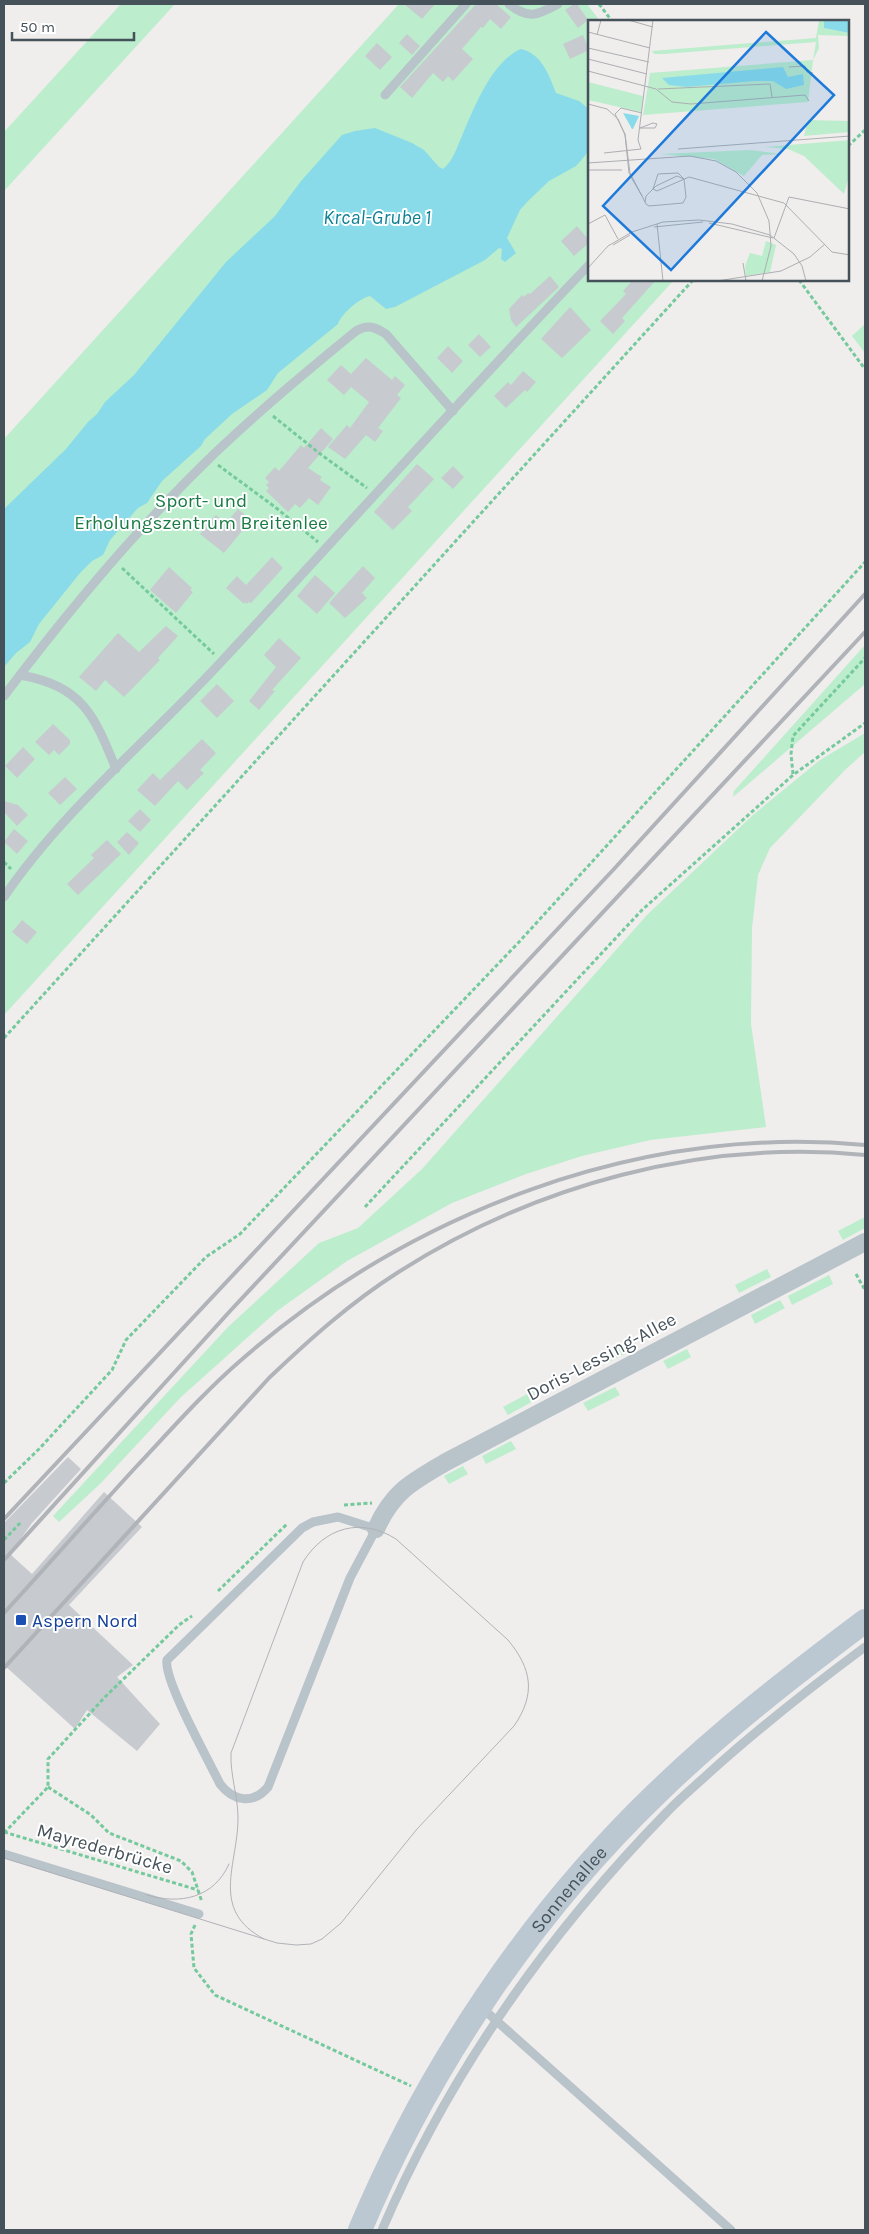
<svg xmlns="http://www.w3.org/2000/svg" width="869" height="2234" font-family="Karla,sans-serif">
	<rect width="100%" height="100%" fill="#f0eded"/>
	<g fill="#bcedcc">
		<path d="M 121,4 L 175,4 L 4,191 L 4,132 Z"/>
		<path d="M 399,4 L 587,4 L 600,21 L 589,21 L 589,280 L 674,280 L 4,1015 L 4,439 Z"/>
		<path d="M 865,324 L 865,353 L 852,336 Z"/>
		<path d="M 865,645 L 865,684 L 733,797 L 734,791 Z"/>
		<path d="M 865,733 L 865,752 L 846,769 L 770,848 L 758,875 L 752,928 L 751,1024 L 766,1127 L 650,1140 L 582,1156 L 526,1174 L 452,1203 L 347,1261 L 277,1311 L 180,1398 L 101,1483 L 59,1522 L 53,1516 L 228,1327 L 319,1243 L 358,1228 L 422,1169 L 647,915 L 753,815 L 820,760 Z"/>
		<path d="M 865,1217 L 865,1228 L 843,1240 L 838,1231 Z"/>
		<path d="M 767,1269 L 771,1277 L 739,1293 L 735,1285 Z"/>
		<path d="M 829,1275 L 833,1284 L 792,1305 L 788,1296 Z"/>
		<path d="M 780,1300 L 785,1308 L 755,1324 L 751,1315 Z"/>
		<path d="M 629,1341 L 633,1349 L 609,1362 L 604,1353 Z"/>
		<path d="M 687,1349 L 691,1357 L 668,1369 L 663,1361 Z"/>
		<path d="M 615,1387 L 620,1395 L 588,1411 L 583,1403 Z"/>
		<path d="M 533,1391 L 537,1399 L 508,1415 L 503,1407 Z"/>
		<path d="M 511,1441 L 516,1449 L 486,1464 L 482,1456 Z"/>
		<path d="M 463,1466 L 468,1474 L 449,1484 L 444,1476 Z"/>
	</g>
	<path fill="#8adbe9" d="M 521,49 C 542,54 549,75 556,93 L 579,101 L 589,109 L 589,150 L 584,157 L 576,166 L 549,181 L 528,201 L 520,210 L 507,238 L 516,253 L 505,262 L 501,259 L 502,249 L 499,248 L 485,260 L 395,307 L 386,309 L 370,296 C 360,298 341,314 338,324 L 278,373 L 267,390 L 232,414 L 205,439 L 201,446 L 162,481 L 147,503 L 138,508 L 110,540 L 103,555 L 92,561 L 80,573 L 39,624 L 30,642 L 16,653 L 4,667 L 4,509 L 66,449 L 88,422 L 97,414 L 105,402 L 134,375 L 226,262 L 275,216 L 301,181 L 342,135 L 355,131 L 375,128 L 412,143 L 424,150 L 439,167 L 443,169 C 453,161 457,147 462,136 C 474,108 492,61 521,49 Z"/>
	<g fill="#c7cbd0">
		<path d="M 404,4 L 435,4 L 422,19 Z"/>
		<path d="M 476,4 L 496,4 L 511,17 L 501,29 L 490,19 L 483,28 L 481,27 L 462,49 L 473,59 L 453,81 L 448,76 L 443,82 L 433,73 L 412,98 L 400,87 Z"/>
		<path d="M 574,4 L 577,4 L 588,20 L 578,28 L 565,10 Z"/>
		<path d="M 407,34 L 420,46 L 412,55 L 399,43 Z"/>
		<path d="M 583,35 L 589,50 L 570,59 L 563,44 Z"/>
		<path d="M 377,43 L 392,57 L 380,70 L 365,56 Z"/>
		<path d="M 577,226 L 589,240 L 589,243 L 574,256 L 561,241 Z"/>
		<path d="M 550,276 L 559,287 L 516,327 L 511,320 L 509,309 L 522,295 L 524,297 L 528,293 L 530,294 Z"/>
		<path d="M 633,280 L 656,280 L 622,318 L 625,321 L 613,334 L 600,321 L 626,294 L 623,291 Z"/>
		<path d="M 570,307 L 591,330 L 562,358 L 541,339 Z"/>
		<path d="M 479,334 L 491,347 L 480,357 L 468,345 Z"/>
		<path d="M 448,346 L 463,361 L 452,373 L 437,358 Z"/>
		<path d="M 366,358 L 392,380 L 395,376 L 405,385 L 397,395 L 401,398 L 378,428 L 383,431 L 375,442 L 366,435 L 345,459 L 328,447 L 347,425 L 350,428 L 369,402 L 351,387 L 344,395 L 327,380 L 341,365 L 351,374 Z"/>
		<path d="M 523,371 L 536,382 L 527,392 L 525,390 L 506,408 L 494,396 L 508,382 L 511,385 Z"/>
		<path d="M 321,428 L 333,439 L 308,468 L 322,477 L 320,480 L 331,487 L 318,505 L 309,498 L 300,508 L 295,504 L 288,512 L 266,491 L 269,488 L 266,485 L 269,482 L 265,478 L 275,467 L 279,471 L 301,445 L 304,448 Z"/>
		<path d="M 417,464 L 434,479 L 408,507 L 412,511 L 393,530 L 374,512 Z"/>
		<path d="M 453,466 L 464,477 L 453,489 L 441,478 Z"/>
		<path d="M 238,509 L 251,520 L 224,553 L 200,534 L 216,515 L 226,523 Z"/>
		<path d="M 272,557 L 283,568 L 251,603 L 249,602 L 247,604 L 245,602 L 244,604 L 226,588 L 237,576 L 246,585 Z"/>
		<path d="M 363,566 L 375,578 L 362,593 L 367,598 L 345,618 L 329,603 Z"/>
		<path d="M 169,567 L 192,588 L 190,590 L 193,592 L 176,613 L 150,590 Z"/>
		<path d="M 315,575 L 335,593 L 317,614 L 297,596 Z"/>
		<path d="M 166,626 L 178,636 L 158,658 L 160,660 L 124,697 L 105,680 L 96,691 L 79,677 L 118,633 L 139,652 Z"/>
		<path d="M 279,638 L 301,658 L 272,690 L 275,691 L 259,710 L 249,701 L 276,667 L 264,655 Z"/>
		<path d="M 217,684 L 234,701 L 217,718 L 200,701 Z"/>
		<path d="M 53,724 L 70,740 L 70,744 L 59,755 L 54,750 L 49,755 L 35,742 Z"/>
		<path d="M 202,739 L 216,753 L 200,770 L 204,773 L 187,790 L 178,781 L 155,806 L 137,790 L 153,773 L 160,780 Z"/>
		<path d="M 23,747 L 35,759 L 17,778 L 5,766 Z"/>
		<path d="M 65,777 L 77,789 L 60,805 L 48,793 Z"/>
		<path d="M 4,801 L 18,805 L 28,815 L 17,826 L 4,812 Z"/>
		<path d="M 140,809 L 151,820 L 140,832 L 128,821 Z"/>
		<path d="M 14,829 L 28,841 L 17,854 L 4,842 Z"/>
		<path d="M 127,832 L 139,843 L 129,855 L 117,842 Z"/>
		<path d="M 107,840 L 121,854 L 78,895 L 67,884 L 94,858 L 91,855 Z"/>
		<path d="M 22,920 L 37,932 L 27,944 L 12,932 Z"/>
		<path d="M 68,1457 L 81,1469 L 32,1523 L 10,1554 L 32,1574 L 104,1492 L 142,1527 L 69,1605 L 133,1665 L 117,1677 L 160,1724 L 137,1751 L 87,1710 L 75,1729 L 4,1665 L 4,1523 Z"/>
	</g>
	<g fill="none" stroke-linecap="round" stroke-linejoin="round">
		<g stroke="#75ca9c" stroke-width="3" stroke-dasharray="4 2.5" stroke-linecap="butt">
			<path d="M 599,4 L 612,21"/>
			<path d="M 848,146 L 865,130"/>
			<path d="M 799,280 L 865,369"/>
			<path d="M 273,416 L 319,453 L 367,488"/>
			<path d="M 218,465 L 275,507 L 318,542"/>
			<path d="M 122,568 L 214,654"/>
			<path d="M 793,774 L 791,754 L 793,736 L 865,658"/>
			<path d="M 4,862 L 11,869"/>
			<path d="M 4,1038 L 693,280"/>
			<path d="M 365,1207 L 642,910 L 793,775 L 865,723"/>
			<path d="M 856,1274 L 865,1290"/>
			<path d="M 4,1483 L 39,1449 L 112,1370 L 126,1340 L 206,1257 L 240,1234 L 519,942 L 865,562"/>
			<path d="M 344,1505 L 372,1503"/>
			<path d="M 4,1540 L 21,1522"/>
			<path d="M 218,1591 L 287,1524"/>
			<path d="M 48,1787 L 91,1815 L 109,1833 L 181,1861 L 192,1872 L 202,1902"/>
			<path d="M 4,1832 L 198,1890"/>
			<path d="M 4,1833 L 48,1787 L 48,1759 L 105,1697 L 179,1625 L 192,1616"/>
			<path d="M 195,1925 L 191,1934 L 194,1968 L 215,1995 L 411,2086"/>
		</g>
		<g stroke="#b9c3ca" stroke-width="9">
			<path d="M 509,4 C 528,20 538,15 558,4"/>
			<path d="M 385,95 L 466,4"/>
			<path d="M 20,675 C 82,686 94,714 116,769"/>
			<path d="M 4,696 C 68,611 138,527 215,453 C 260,410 308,370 356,331 C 368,324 375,327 386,334 L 453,411"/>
			<path d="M 4,897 C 64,809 149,740 221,662 C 344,530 464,395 589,265"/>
			<path d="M 338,1517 L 376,1529 L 350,1578 L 268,1787 C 253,1805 233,1801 220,1784 C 209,1761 163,1679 167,1660 L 302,1528 L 313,1522 Z"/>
			<path d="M 4,1854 L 199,1914"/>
			<path d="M 481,2007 L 731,2230"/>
			<path d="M 382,2230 C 449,2074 548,1934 667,1812 C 680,1798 695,1786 709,1773 C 759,1728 811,1687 865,1647"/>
		</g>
		<path stroke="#b9c3ca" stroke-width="18" d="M 376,1529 C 393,1491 412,1482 446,1462 L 865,1242"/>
		<path stroke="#bbc7d1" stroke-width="24" id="s1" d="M 360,2230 C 428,2068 530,1915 657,1793 C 722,1730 793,1675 865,1621"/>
		<g stroke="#b0b3b8" stroke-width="1">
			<path d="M 4,1858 L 277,1943 L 296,1945 L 311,1944 L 322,1939 L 341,1923 L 417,1829 L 514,1726 C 536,1694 532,1669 508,1640 L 396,1539 C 361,1517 325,1527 303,1562 L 231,1753 C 230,1775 238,1796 238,1818 C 238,1865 209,1910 264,1939"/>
			<path d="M 147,1895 C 180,1905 214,1898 229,1864"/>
		</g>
		<g stroke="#b0b3b8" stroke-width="4">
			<path d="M 4,1519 L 614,869 L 865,594"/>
			<path d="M 4,1560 L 231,1310 L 865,632"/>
			<path d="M 4,1613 C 48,1565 91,1516 135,1468 C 169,1432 202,1394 240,1361 C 409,1213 638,1124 865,1145"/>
			<path d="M 4,1668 L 269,1378 C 309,1340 350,1303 397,1273 C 534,1185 702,1139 865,1155"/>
		</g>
	</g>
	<rect fill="#1a4fb4" stroke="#fff" stroke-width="2" x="15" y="1614" width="12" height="12" rx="2.5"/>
	<g text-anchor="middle" stroke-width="4" stroke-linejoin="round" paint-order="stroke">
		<g font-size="19" fill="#197a44" stroke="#fff">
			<text x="201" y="507">Sport- und<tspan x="201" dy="22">Erholungszentrum Breitenlee</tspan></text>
		</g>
		<g font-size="19" fill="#46525a" stroke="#fff">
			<text transform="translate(601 1356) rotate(-28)" y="7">Doris-Lessing-Allee</text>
			<text transform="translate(105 1848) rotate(16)" y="7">Mayrederbrücke</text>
			<text dy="7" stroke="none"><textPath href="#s1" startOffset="401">Sonnenallee</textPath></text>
		</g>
		<g font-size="19" fill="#164399" stroke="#fff" text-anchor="start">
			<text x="32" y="1627">Aspern Nord</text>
		</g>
		<g font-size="20" font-style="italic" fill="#0f8195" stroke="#fff">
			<text x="377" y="224">Krcal-Grube 1</text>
		</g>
	</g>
	<g transform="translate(588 20)">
		<rect width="261" height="261" fill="#f0eded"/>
		<path d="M 231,0 L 236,0 L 236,8 L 261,13 L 261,16 L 230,15 L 231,28 L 225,40 L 220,82 L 55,95 L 62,53 L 225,40 L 228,22 L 76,34 L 66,34 L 64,31 L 228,18 ZM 0,62 L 55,76 L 53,92 L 0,80 ZM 220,100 L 261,101 L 261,112 L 216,116 ZM 262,120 L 261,156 L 256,174 L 216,136 L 200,129 L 177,127 ZM 162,130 L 194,134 L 174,135 L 156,156 L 126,139 L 72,134 ZM 178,221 L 188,225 L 182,252 L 158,256 L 157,246 L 162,233 L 174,236 Z" fill="#bcedcc"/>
		<path d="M 236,0 L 261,0 L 261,13 L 236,8 ZM 195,47 L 200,57 L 215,54 L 216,65 L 198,69 L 185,61 L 166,61 L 99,67 L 81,65 L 74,58 ZM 35,93 L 51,96 L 45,109 L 44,109 Z" fill="#8adbe9"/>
		<path fill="none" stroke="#acafb2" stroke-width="1" d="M 40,0 L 65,7M 0,12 L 62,28M 9,15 L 13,0M 0,28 L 61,42M 0,39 L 59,54M 201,47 L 217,46 L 219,52 L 225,53M 0,51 L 68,69 L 84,82 L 103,84 L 217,75 L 221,81M 70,69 L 182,64 L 184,77M 0,84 L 19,89 L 30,99 L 37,115 L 41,153 L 43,157 L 54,176 L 58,184 L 61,186 L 95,183 L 98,177 L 96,159 L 89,156 L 68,166 L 58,176 L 57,182M 54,93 L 33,88 L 27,94 L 37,114 L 42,153 L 54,176M 65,103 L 69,104 L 67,108 L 52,108 ZM 53,129 L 50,120 L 65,0M 90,129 L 262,116M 16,133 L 53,129M 0,143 L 102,136 L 128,141 L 148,152 L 169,173 L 181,201 L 183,226 L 174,261M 0,150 L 34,150M 96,159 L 90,153 L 70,154 L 65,169 L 69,171 L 101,157 L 196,183 L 244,232 L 262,235M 121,203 L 185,218M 0,204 L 17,195 L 30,219M 69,204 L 75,261M 66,207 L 115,202M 186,218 L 201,177 L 262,189M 25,225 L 42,215M 155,243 L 158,261M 0,248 L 20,226 L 44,212 L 75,202 L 111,200 L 144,204 L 182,215 L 206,234 L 214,246 L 218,261M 129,261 L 193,251 L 222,237 L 237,224"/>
		<path fill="#1d7ada" fill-opacity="0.15" stroke="#1d7ada" stroke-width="2.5" d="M 178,12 L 246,75 L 83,250 L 15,186 Z"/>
		<rect width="261" height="261" fill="none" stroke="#46525a" stroke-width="2.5"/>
	</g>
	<rect width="869" height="2234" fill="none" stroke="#46525a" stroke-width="10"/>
	<path d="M12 32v8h122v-8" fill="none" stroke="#46525a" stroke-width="2.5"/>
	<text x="20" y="32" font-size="15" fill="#46525a" stroke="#ffffff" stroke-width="4" paint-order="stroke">50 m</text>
</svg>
